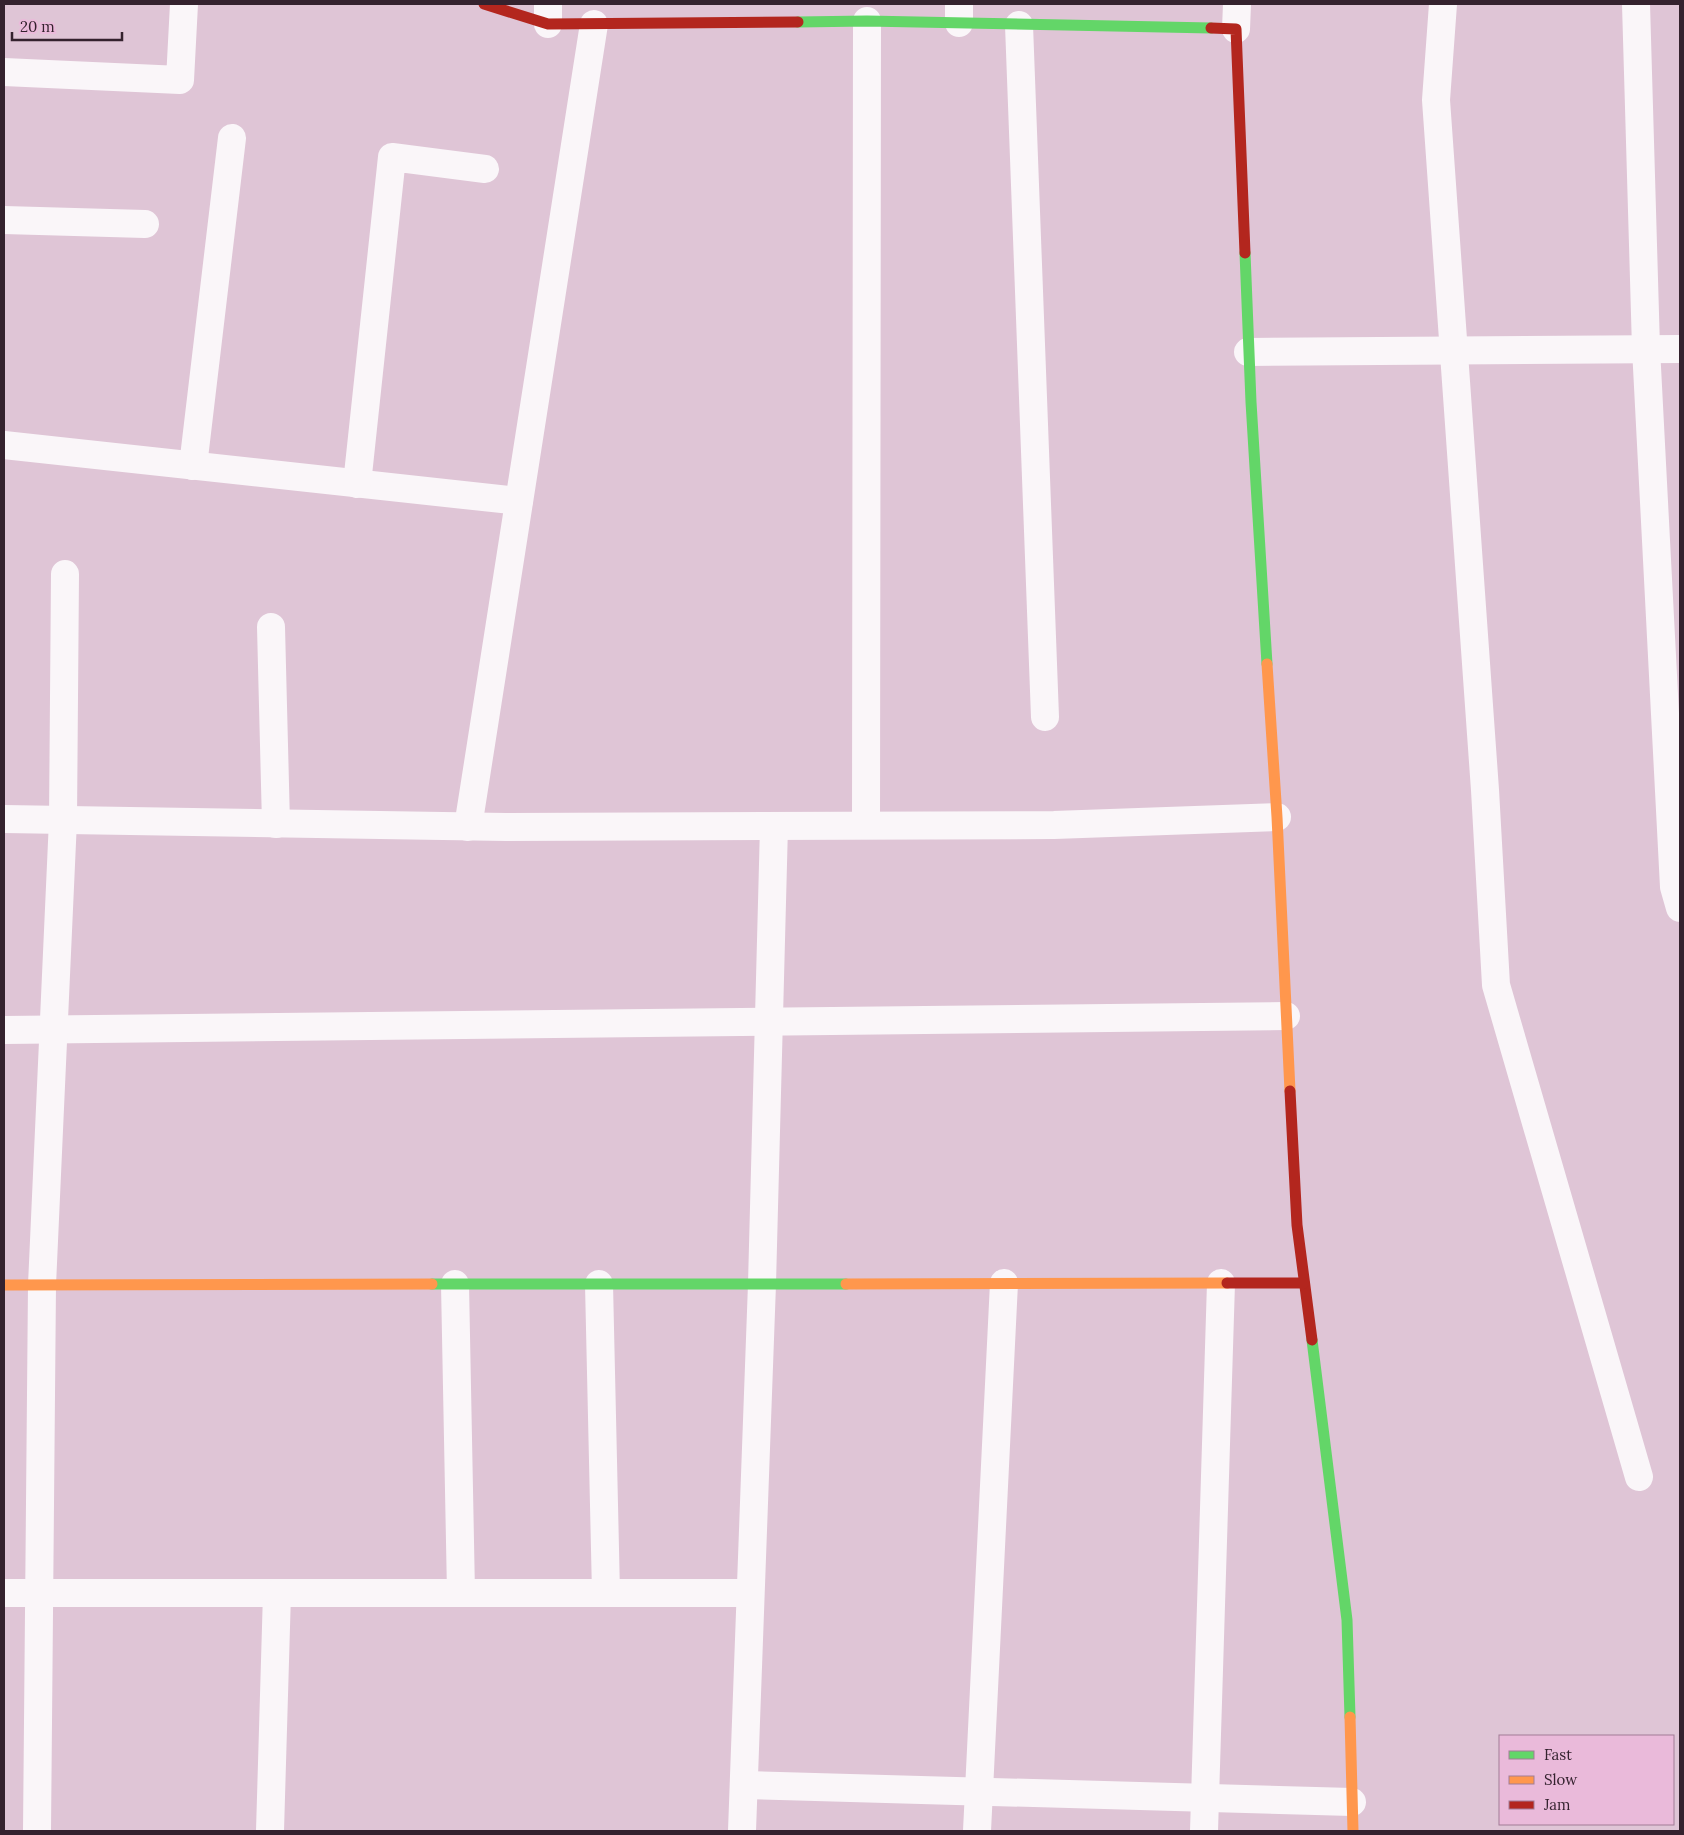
<svg xmlns="http://www.w3.org/2000/svg" width="1684" height="1835" font-family="Lora,serif">
	<rect width="100%" height="100%" fill="#dfc5d6"/>
	<g fill="none" stroke-linecap="round" stroke-linejoin="round">
		<g stroke="#faf6f9" stroke-width="28">
			<path d="M 548,4 L 548,24"/>
			<path d="M 1443,4 L 1436,100 L 1485,790 L 1496,985 L 1639,1477"/>
			<path d="M 1636,4 L 1646,348 L 1674,887 L 1680,908"/>
			<path d="M 959,23 L 959,4"/>
			<path d="M 1019,25 L 1045,717"/>
			<path d="M 1236,29 L 1237,4"/>
			<path d="M 4,72 L 180,80 L 184,4"/>
			<path d="M 4,220 L 145,224"/>
			<path d="M 1248,352 L 1680,349"/>
			<path d="M 4,445 L 519,501"/>
			<path d="M 193,466 L 232,138"/>
			<path d="M 357,484 L 392,157 L 485,169"/>
			<path d="M 271,627 L 276,824"/>
			<path d="M 4,819 L 506,827 L 1054,825 L 1277,817"/>
			<path d="M 866,825 L 867,21"/>
			<path d="M 468,827 L 594,24"/>
			<path d="M 4,1030 L 1286,1016"/>
			<path d="M 455,1284 L 461,1593"/>
			<path d="M 599,1284 L 606,1593"/>
			<path d="M 4,1593 L 750,1593"/>
			<path d="M 744,1785 L 1352,1802"/>
			<path d="M 37,1831 L 42,1285 L 63,820 L 65,574"/>
			<path d="M 270,1831 L 277,1593"/>
			<path d="M 742,1831 L 762,1284 L 774,826"/>
			<path d="M 977,1831 L 1004,1283"/>
			<path d="M 1204,1831 L 1221,1283"/>
		</g>
		<g stroke="#63d668" stroke-width="11">
			<path d="M 798,22 L 867,21 L 1211,28"/>
			<path d="M 1245,253 L 1251,402 L 1267,664"/>
			<path d="M 432,1284 L 846,1284"/>
			<path d="M 1312,1340 L 1347,1620 L 1350,1717"/>
		</g>
		<g stroke="#ff974d" stroke-width="11">
			<path d="M 1267,664 L 1277,817 L 1290,1091"/>
			<path d="M 846,1284 L 1227,1283"/>
			<path d="M 4,1285 L 432,1284"/>
			<path d="M 1350,1717 L 1353,1831"/>
		</g>
		<g stroke="#b3261e" stroke-width="11">
			<path d="M 484,4 L 548,24 L 798,22"/>
			<path d="M 1211,28 L 1236,29 L 1245,253"/>
			<path d="M 1290,1091 L 1297,1225 L 1312,1340"/>
			<path d="M 1227,1283 L 1304,1283"/>
		</g>
	</g>
	<rect width="1684" height="1835" fill="none" stroke="#34222e" stroke-width="10"/>
	<rect x="1499" y="1735" width="175" height="90" fill="#eabada" stroke="#a17d95"/>
	<rect x="1509" y="1751" width="25" height="8" fill="#63d668" stroke="#a17d95"/>
	<text x="1544" y="1760" font-size="15" fill="#34222e">Fast</text>
	<rect x="1509" y="1776" width="25" height="8" fill="#ff974d" stroke="#a17d95"/>
	<text x="1544" y="1785" font-size="15" fill="#34222e">Slow</text>
	<rect x="1509" y="1801" width="25" height="8" fill="#b3261e" stroke="#a17d95"/>
	<text x="1544" y="1810" font-size="15" fill="#34222e">Jam</text>
	<path d="M12 32v8h110v-8" fill="none" stroke="#34222e" stroke-width="2.5"/>
	<text x="20" y="32" font-size="15" fill="#34222e" stroke="#eabada" stroke-width="4" paint-order="stroke">20 m</text>
</svg>
